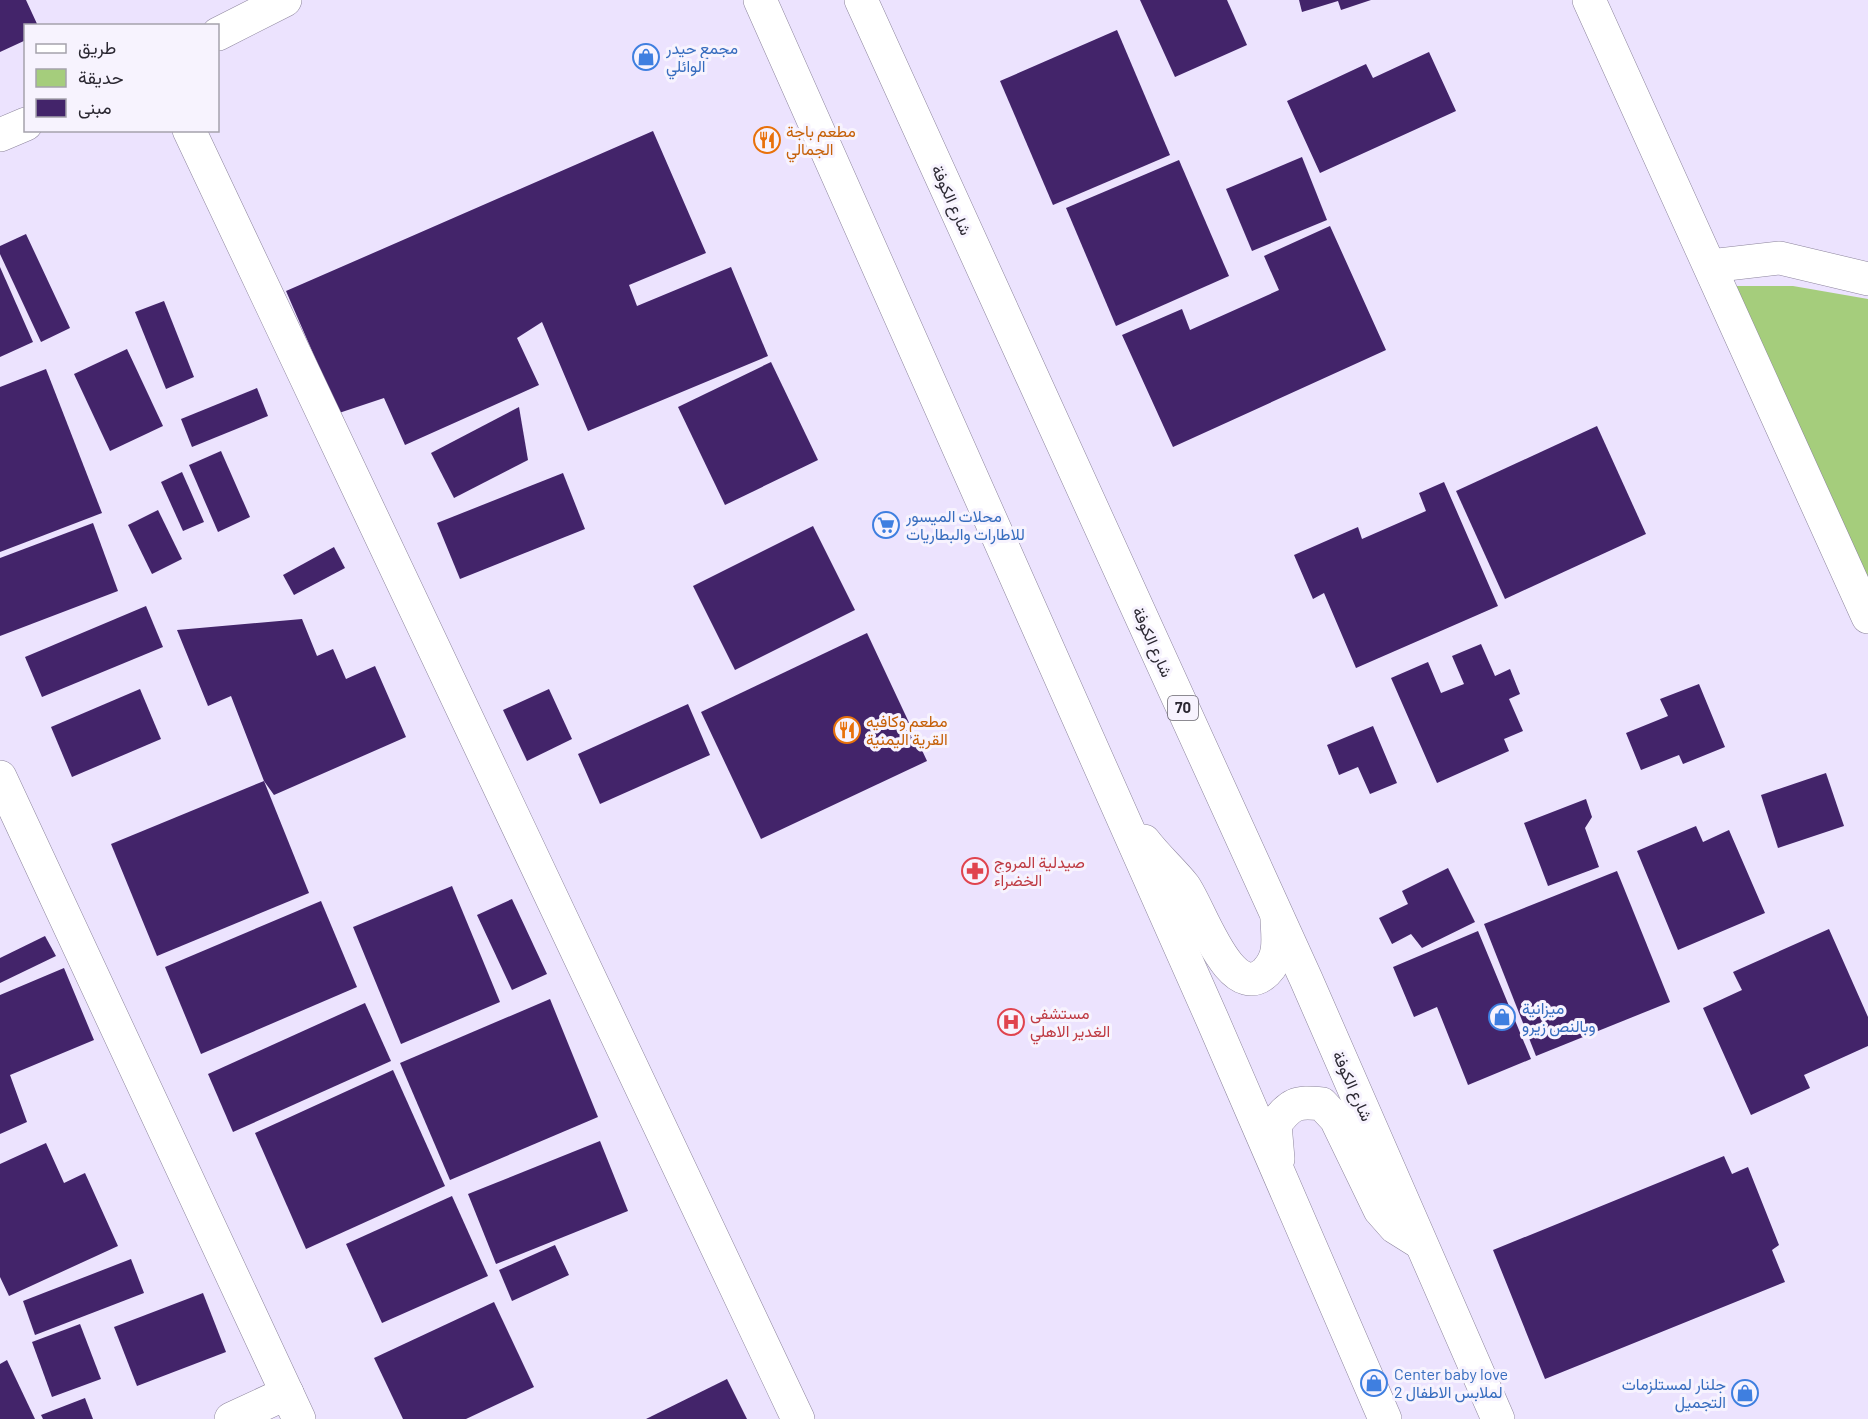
<svg xmlns="http://www.w3.org/2000/svg" width="1868" height="1419" font-family="Barlow,Vazirmatn,sans-serif">
	<rect width="100%" height="100%" fill="#ece3fe"/>
	<path fill="#a5cd7c" d="M 1726,286 L 1793,286 L 1868,299 L 1868,599 Z"/>
	<g fill="#43246a">
		<path d="M 0,0 L 26,0 L 38,26 L 26,26 L 26,40 L 0,52 Z"/>
		<path d="M 1140,0 L 1227,0 L 1247,45 L 1175,77 Z"/>
		<path d="M 1299,0 L 1371,0 L 1341,10 L 1338,1 L 1302,12 Z"/>
		<path d="M 1117,30 L 1170,155 L 1053,205 L 1000,81 Z"/>
		<path d="M 1429,52 L 1456,111 L 1320,173 L 1287,101 L 1366,64 L 1373,78 Z"/>
		<path d="M 653,131 L 706,253 L 629,285 L 637,306 L 731,267 L 768,356 L 588,431 L 542,322 L 517,338 L 539,385 L 405,445 L 384,398 L 339,413 L 286,291 Z"/>
		<path d="M 1302,157 L 1327,220 L 1252,251 L 1226,189 Z"/>
		<path d="M 1179,160 L 1229,276 L 1116,326 L 1066,208 Z"/>
		<path d="M 1330,226 L 1386,350 L 1173,447 L 1122,335 L 1182,309 L 1190,330 L 1279,290 L 1264,256 Z"/>
		<path d="M 26,234 L 70,328 L 41,342 L 0,254 L 0,246 Z"/>
		<path d="M 0,267 L 33,342 L 0,357 Z"/>
		<path d="M 164,301 L 194,377 L 166,389 L 135,312 Z"/>
		<path d="M 127,349 L 163,426 L 110,451 L 74,374 Z"/>
		<path d="M 771,362 L 818,460 L 725,505 L 678,407 Z"/>
		<path d="M 46,369 L 102,513 L 0,552 L 0,387 Z"/>
		<path d="M 257,388 L 268,416 L 192,447 L 181,419 Z"/>
		<path d="M 519,407 L 528,460 L 454,498 L 431,453 Z"/>
		<path d="M 1597,426 L 1646,534 L 1505,599 L 1456,491 Z"/>
		<path d="M 221,451 L 250,517 L 218,532 L 189,465 Z"/>
		<path d="M 182,472 L 204,522 L 183,531 L 161,482 Z"/>
		<path d="M 563,473 L 585,529 L 460,579 L 437,523 Z"/>
		<path d="M 1444,482 L 1498,606 L 1356,668 L 1324,593 L 1313,599 L 1294,555 L 1358,527 L 1362,539 L 1426,511 L 1419,493 Z"/>
		<path d="M 158,510 L 182,559 L 152,574 L 128,525 Z"/>
		<path d="M 93,523 L 118,591 L 0,636 L 0,558 Z"/>
		<path d="M 813,526 L 855,610 L 735,670 L 693,586 Z"/>
		<path d="M 334,547 L 345,568 L 294,595 L 283,575 Z"/>
		<path d="M 146,606 L 163,647 L 42,697 L 25,657 Z"/>
		<path d="M 302,619 L 317,656 L 333,649 L 346,679 L 375,666 L 406,737 L 274,795 L 264,781 L 231,696 L 208,706 L 177,630 Z"/>
		<path d="M 867,633 L 927,761 L 761,839 L 701,712 Z"/>
		<path d="M 1481,644 L 1495,676 L 1510,669 L 1520,694 L 1509,699 L 1523,731 L 1504,739 L 1509,751 L 1437,783 L 1391,678 L 1428,662 L 1441,693 L 1464,684 L 1452,656 Z"/>
		<path d="M 1699,684 L 1725,747 L 1683,764 L 1679,755 L 1641,770 L 1626,733 L 1668,716 L 1660,699 Z"/>
		<path d="M 140,689 L 161,739 L 72,777 L 51,727 Z"/>
		<path d="M 549,689 L 572,739 L 527,761 L 503,710 Z"/>
		<path d="M 688,704 L 710,755 L 600,804 L 578,754 Z"/>
		<path d="M 1373,726 L 1397,783 L 1370,794 L 1358,767 L 1339,775 L 1327,745 Z"/>
		<path d="M 1826,773 L 1844,826 L 1778,848 L 1761,795 Z"/>
		<path d="M 264,781 L 309,893 L 157,956 L 111,844 Z"/>
		<path d="M 1586,799 L 1592,817 L 1585,828 L 1599,867 L 1548,886 L 1524,823 Z"/>
		<path d="M 1696,826 L 1703,842 L 1729,830 L 1765,913 L 1678,950 L 1637,851 Z"/>
		<path d="M 1448,868 L 1475,922 L 1422,948 L 1411,934 L 1392,944 L 1379,918 L 1408,904 L 1402,891 Z"/>
		<path d="M 1617,871 L 1670,1002 L 1536,1056 L 1484,924 Z"/>
		<path d="M 452,886 L 500,1002 L 401,1044 L 353,927 Z"/>
		<path d="M 512,899 L 547,974 L 512,990 L 477,915 Z"/>
		<path d="M 321,901 L 357,987 L 201,1054 L 165,967 Z"/>
		<path d="M 1829,929 L 1868,1017 L 1868,1046 L 1804,1075 L 1810,1088 L 1751,1115 L 1703,1008 L 1742,990 L 1733,972 Z"/>
		<path d="M 1478,931 L 1531,1059 L 1468,1085 L 1437,1007 L 1414,1017 L 1393,967 Z"/>
		<path d="M 45,936 L 56,956 L 0,983 L 0,958 Z"/>
		<path d="M 64,968 L 94,1040 L 10,1075 L 27,1122 L 0,1134 L 0,995 Z"/>
		<path d="M 550,999 L 598,1117 L 450,1180 L 400,1063 Z"/>
		<path d="M 365,1003 L 391,1061 L 233,1132 L 208,1074 Z"/>
		<path d="M 393,1070 L 445,1186 L 306,1249 L 255,1133 Z"/>
		<path d="M 600,1141 L 628,1211 L 496,1264 L 468,1194 Z"/>
		<path d="M 46,1143 L 64,1183 L 85,1173 L 118,1246 L 9,1296 L 0,1277 L 0,1164 Z"/>
		<path d="M 1724,1156 L 1732,1174 L 1748,1167 L 1779,1245 L 1772,1250 L 1785,1282 L 1545,1379 L 1493,1250 Z"/>
		<path d="M 452,1196 L 488,1276 L 382,1323 L 346,1244 Z"/>
		<path d="M 555,1245 L 569,1275 L 512,1301 L 499,1270 Z"/>
		<path d="M 131,1259 L 144,1293 L 35,1335 L 23,1301 Z"/>
		<path d="M 203,1293 L 226,1352 L 137,1386 L 114,1327 Z"/>
		<path d="M 494,1302 L 534,1387 L 466,1419 L 403,1419 L 374,1358 Z"/>
		<path d="M 80,1324 L 101,1379 L 52,1397 L 32,1342 Z"/>
		<path d="M 7,1360 L 35,1419 L 0,1419 L 0,1364 Z"/>
		<path d="M 727,1379 L 747,1419 L 646,1419 Z"/>
		<path d="M 85,1398 L 93,1419 L 43,1419 L 41,1415 Z"/>
	</g>
	<g fill="none" stroke-linecap="round" stroke-linejoin="round">
		<defs>
			<g id="minor">
				<path d="M 1589,0 L 1868,617"/>
				<path d="M 218,34 L 285,0"/>
				<path d="M 189,130 L 798,1419"/>
				<path d="M 0,135 L 26,124"/>
				<path d="M 1710,266 L 1780,258 L 1868,279"/>
				<path d="M 0,777 L 299,1419"/>
				<path d="M 231,1419 L 287,1393"/>
			</g>
			<g id="highway">
				<path d="M 760,0 L 1213,1021 L 1385,1419"/>
				<path d="M 861,0 L 1306,979 L 1498,1419"/>
				<path d="M 1144,841 C 1156,857 1172,871 1184,886 C 1199,905 1230,1006 1266,972 C 1281,957 1278,940 1277,920"/>
				<path d="M 1278,1159 L 1275,1124 C 1291,1104 1295,1101 1322,1104 L 1336,1119 L 1380,1210 L 1395,1227 L 1419,1242"/>
			</g>
		</defs>
		<use href="#minor" stroke="#8c849c" stroke-width="34"/>
		<use href="#highway" stroke="#8c849c" stroke-width="34"/>
		<use href="#minor" stroke="#fff" stroke-width="33"/>
		<use href="#highway" stroke="#fff" stroke-width="33"/>
	</g>
	<defs>
		<symbol id="shop-ring" viewBox="-11 -11 22 22"><circle r="9.5" fill="#f7f3fe" stroke="#3f7fe0" stroke-width="1.5"/><path d="M-5-2.5h2.3a2.7 3.5 0 0 1 5.4 0H5L5.5 6h-11ZM-1.5-2.5h3a1.5 2.3 0 0 0-3 0Z" fill="#3f7fe0"/></symbol>
		<symbol id="restaurant-ring" viewBox="-11 -11 22 22"><circle r="9.5" fill="#f7f3fe" stroke="#e8710a" stroke-width="1.5"/><path d="M-5-6h1v4h1v-4h1v4h1v-4h1v5L-1.5 .5V6h-2V.5L-5-1ZM5-6V6H3V1.5H1.5Q1.5-4 5-6Z" fill="#e8710a"/></symbol>
		<symbol id="supermarket-ring" viewBox="-11 -11 22 22"><circle r="9.5" fill="#f7f3fe" stroke="#3f7fe0" stroke-width="1.5"/><path d="M-6-5.5h2.5l.6 2H6L4.5 2H-2.5L-4.4-4H-6ZM-1.5 3.2a1.3 1.3 0 1 0 .1 0ZM3 3.2a1.3 1.3 0 1 0 .1 0Z" fill="#3f7fe0"/></symbol>
		<symbol id="pharmacy-ring" viewBox="-11 -11 22 22"><circle r="9.5" fill="#f7f3fe" stroke="#e0444e" stroke-width="1.5"/><path d="M-2-6h4v4h4v4h-4v4h-4v-4h-4v-4h4Z" fill="#e0444e"/></symbol>
		<symbol id="hospital-ring" viewBox="-11 -11 22 22"><circle r="9.5" fill="#f7f3fe" stroke="#e0444e" stroke-width="1.5"/><path d="M-5-5h3v3.5h4V-5h3V5h-3V1.5h-4V5h-3Z" fill="#e0444e"/></symbol>
	</defs>
	<g fill-rule="evenodd">
		<use href="#shop-ring" x="631" y="42" width="30" height="30"/>
		<use href="#restaurant-ring" x="752" y="125" width="30" height="30"/>
		<use href="#supermarket-ring" x="871" y="510" width="30" height="30"/>
		<use href="#restaurant-ring" x="832" y="715" width="30" height="30"/>
		<use href="#pharmacy-ring" x="960" y="856" width="30" height="30"/>
		<use href="#shop-ring" x="1487" y="1002" width="30" height="30"/>
		<use href="#hospital-ring" x="996" y="1007" width="30" height="30"/>
		<use href="#shop-ring" x="1359" y="1368" width="30" height="30"/>
		<use href="#shop-ring" x="1730" y="1378" width="30" height="30"/>
	</g>
	<g text-anchor="middle" stroke-width="6" stroke-linejoin="round" paint-order="stroke">
		<rect fill="#f7f3fe" stroke="#68656f" stroke-width="1.5" x="1168" y="696" width="30" height="24" rx="4.5"/>
		<g font-size="15" font-weight="bold" fill="#2b2832">
			<text x="1183" y="713">70</text>
		</g>
		<g font-size="16" fill="#366cbe" stroke="#f7f3fe" text-anchor="start">
			<text x="666" y="54">مجمع حيدر<tspan x="666" dy="18">الوائلي</tspan></text>
			<text x="906" y="522">محلات الميسور<tspan x="906" dy="18">للاطارات والبطاريات</tspan></text>
			<text x="1522" y="1014">ميزانية<tspan x="1522" dy="18">وبالنص زيرو</tspan></text>
			<text x="1394" y="1380">Center baby love<tspan x="1394" dy="18">لملابس الاطفال 2</tspan></text>
			<text x="1726" y="1390" text-anchor="end">جلنار لمستلزمات<tspan x="1726" dy="18">التجميل</tspan></text>
		</g>
		<g font-size="16" fill="#c56008" stroke="#f7f3fe" text-anchor="start">
			<text x="786" y="137">مطعم باجة<tspan x="786" dy="18">الجمالي</tspan></text>
			<text x="866" y="727">مطعم وكافيه<tspan x="866" dy="18">القرية اليمنية</tspan></text>
		</g>
		<g font-size="16" fill="#2b2832" stroke="#f7f3fe">
			<text transform="translate(952 200) rotate(66)" y="6">شارع الكوفة</text>
			<text transform="translate(1153 642) rotate(66)" y="6">شارع الكوفة</text>
			<text transform="translate(1353 1086) rotate(66)" y="6">شارع الكوفة</text>
		</g>
		<g font-size="16" fill="#be3a42" stroke="#f7f3fe" text-anchor="start">
			<text x="994" y="868">صيدلية المروج<tspan x="994" dy="18">الخضراء</tspan></text>
			<text x="1030" y="1019">مستشفى<tspan x="1030" dy="18">الغدير الاهلي</tspan></text>
		</g>
	</g>
	<rect x="24" y="24" width="195" height="108" fill="#f7f3fe" stroke="#a5a2ac" stroke-width="1.5"/>
	<rect x="36" y="44" width="30" height="9" fill="#ffffff" stroke="#a5a2ac" stroke-width="1.5"/>
	<text x="78" y="54" font-size="18" fill="#2b2832">طريق</text>
	<rect x="36" y="69" width="30" height="18" fill="#a5cd7c" stroke="#a5a2ac" stroke-width="1.5"/>
	<text x="78" y="84" font-size="18" fill="#2b2832">حديقة</text>
	<rect x="36" y="99" width="30" height="18" fill="#43246a" stroke="#a5a2ac" stroke-width="1.5"/>
	<text x="78" y="114" font-size="18" fill="#2b2832">مبنى</text>
</svg>
